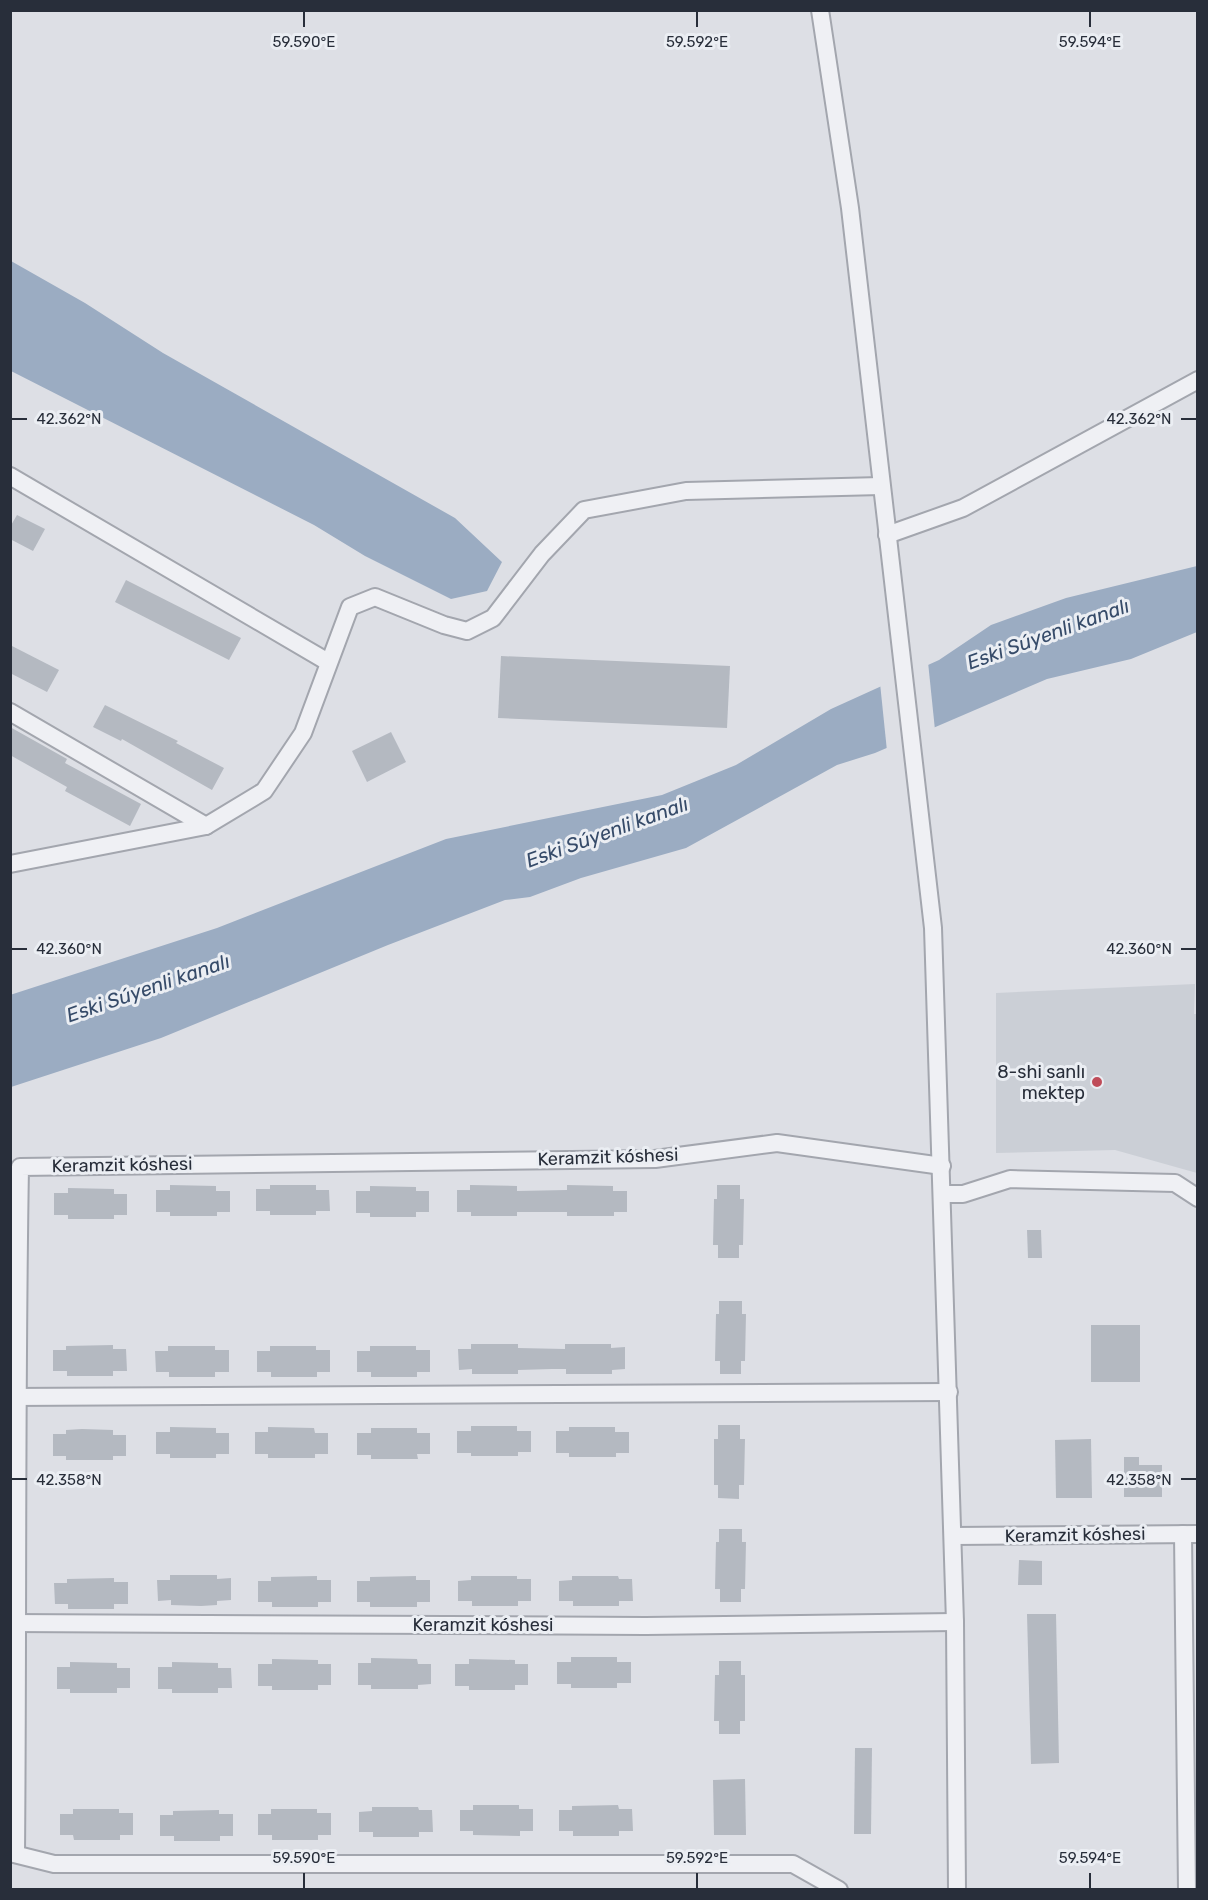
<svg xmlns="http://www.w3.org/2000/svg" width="1208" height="1900" font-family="Rubik,sans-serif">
	<rect width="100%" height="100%" fill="#dddfe5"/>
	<path fill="#cbcfd6" d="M 1195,984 L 1194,1014 L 1198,1014 L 1197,1173 L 1115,1150 L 996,1153 L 996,993 Z"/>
	<g fill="#9bacc2">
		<path d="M 11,261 L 85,303 L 163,353 L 455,518 L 502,562 L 487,591 L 451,599 L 365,556 L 314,525 L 11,371 Z"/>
		<path d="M 1197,566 L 1197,632 L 1131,659 L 1047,679 L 875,753 L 837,765 L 686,848 L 581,878 L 530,897 L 505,900 L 388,945 L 161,1038 L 11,1087 L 10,995 L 217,928 L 446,839 L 662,795 L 736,765 L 831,709 L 939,660 L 991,625 L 1066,598 Z"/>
	</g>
	<path fill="#dddfe5" d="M 928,662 L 935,730 L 887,751 L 880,683 Z"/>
	<g fill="#b4b9c1">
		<path d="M 17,515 L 45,529 L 33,551 L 10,539 L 10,527 Z"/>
		<path d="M 126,580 L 241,638 L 229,660 L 115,602 Z"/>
		<path d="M 10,645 L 59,670 L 47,692 L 10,673 Z"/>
		<path d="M 501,656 L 730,666 L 727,728 L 498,718 Z"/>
		<path d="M 105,705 L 178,741 L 176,743 L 224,768 L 212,790 L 122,739 L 121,741 L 93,727 Z"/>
		<path d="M 10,727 L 67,759 L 65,763 L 141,804 L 130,826 L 65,791 L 67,787 L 10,755 Z"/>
		<path d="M 391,732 L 406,762 L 367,782 L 352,751 Z"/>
		<path d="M 170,1185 L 216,1186 L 216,1191 L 230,1191 L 230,1212 L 217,1212 L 217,1216 L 170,1216 L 170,1212 L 156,1212 L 156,1190 L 170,1190 Z"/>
		<path d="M 270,1185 L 316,1185 L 316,1190 L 329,1190 L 330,1211 L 316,1211 L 316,1215 L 270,1215 L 270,1211 L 256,1211 L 256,1189 L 270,1189 Z"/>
		<path d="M 470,1185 L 517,1186 L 517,1191 L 567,1190 L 567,1185 L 613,1186 L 613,1191 L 627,1191 L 627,1212 L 614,1212 L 614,1216 L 567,1216 L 567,1212 L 517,1212 L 517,1216 L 471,1216 L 471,1212 L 457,1212 L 457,1190 L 470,1190 Z"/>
		<path d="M 717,1185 L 740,1185 L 740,1199 L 744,1199 L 743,1245 L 739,1245 L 739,1258 L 718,1258 L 718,1245 L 713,1245 L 714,1199 L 717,1199 Z"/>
		<path d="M 370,1186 L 416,1187 L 416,1191 L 429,1191 L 429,1212 L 416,1212 L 416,1217 L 370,1217 L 370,1213 L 356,1213 L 356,1191 L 370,1191 Z"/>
		<path d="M 68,1188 L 114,1189 L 114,1194 L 127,1194 L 127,1215 L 114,1215 L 114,1219 L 68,1219 L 68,1215 L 54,1215 L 54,1193 L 68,1193 Z"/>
		<path d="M 1027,1230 L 1041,1230 L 1042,1258 L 1028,1258 Z"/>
		<path d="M 719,1301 L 742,1301 L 742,1314 L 746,1314 L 745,1361 L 741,1361 L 741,1374 L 720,1374 L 720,1361 L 715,1361 L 716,1314 L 719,1314 Z"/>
		<rect x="1091" y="1325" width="49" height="57"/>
		<path d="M 471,1344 L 518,1344 L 518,1348 L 565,1349 L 565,1344 L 611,1344 L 611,1348 L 625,1347 L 625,1369 L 612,1370 L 612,1374 L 566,1374 L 566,1369 L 552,1369 L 518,1370 L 518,1374 L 472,1374 L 472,1369 L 459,1370 L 458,1349 L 471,1349 Z"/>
		<path d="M 113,1345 L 113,1349 L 126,1349 L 127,1371 L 113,1371 L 113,1376 L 67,1376 L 67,1371 L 53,1371 L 53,1350 L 66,1350 L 66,1346 Z"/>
		<path d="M 168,1346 L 215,1346 L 215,1350 L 229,1350 L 229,1372 L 215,1372 L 215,1377 L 169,1377 L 169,1372 L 156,1372 L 155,1351 L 168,1351 Z"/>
		<path d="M 270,1346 L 316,1346 L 316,1350 L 330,1350 L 330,1372 L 317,1372 L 317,1377 L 271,1377 L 271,1372 L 257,1372 L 257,1351 L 270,1351 Z"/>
		<path d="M 370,1346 L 416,1346 L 416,1350 L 430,1350 L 430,1372 L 417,1372 L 417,1377 L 371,1377 L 371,1372 L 357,1372 L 357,1351 L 370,1351 Z"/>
		<path d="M 718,1425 L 740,1425 L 740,1439 L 745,1439 L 744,1485 L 739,1485 L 739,1499 L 718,1498 L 718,1485 L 714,1485 L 714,1439 L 718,1439 Z"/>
		<path d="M 471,1426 L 517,1426 L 517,1431 L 531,1431 L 531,1452 L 518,1452 L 518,1456 L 471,1456 L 471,1453 L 457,1453 L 457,1431 L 471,1431 Z"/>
		<path d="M 170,1427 L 216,1428 L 216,1433 L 229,1433 L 229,1454 L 216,1454 L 216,1458 L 170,1458 L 170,1454 L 156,1454 L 156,1432 L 170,1432 Z"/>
		<path d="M 268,1427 L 314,1428 L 315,1433 L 328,1433 L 328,1454 L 315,1454 L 315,1458 L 268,1458 L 268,1454 L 255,1454 L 255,1432 L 268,1432 Z"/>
		<path d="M 569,1427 L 615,1427 L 615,1432 L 629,1432 L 629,1453 L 616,1453 L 616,1457 L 569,1457 L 569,1453 L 556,1453 L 556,1431 L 569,1431 Z"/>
		<path d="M 371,1428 L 417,1428 L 417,1433 L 430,1433 L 430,1454 L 417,1454 L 418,1459 L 371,1459 L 371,1455 L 357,1455 L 357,1433 L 371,1433 Z"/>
		<path d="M 82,1429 L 113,1430 L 113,1435 L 126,1435 L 126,1456 L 113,1456 L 113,1460 L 66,1460 L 66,1456 L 53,1456 L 53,1434 L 66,1434 L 66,1430 Z"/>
		<path d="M 1091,1439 L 1092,1498 L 1056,1498 L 1055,1440 Z"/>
		<path d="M 1124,1457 L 1139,1457 L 1139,1465 L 1162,1465 L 1162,1497 L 1124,1497 Z"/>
		<path d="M 719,1529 L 742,1529 L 742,1542 L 746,1542 L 745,1589 L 741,1589 L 741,1602 L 720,1602 L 720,1589 L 715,1589 L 716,1542 L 719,1542 Z"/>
		<path d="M 1019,1560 L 1042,1561 L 1042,1585 L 1018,1585 Z"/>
		<path d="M 170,1575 L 217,1575 L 217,1579 L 231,1578 L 231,1600 L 217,1601 L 217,1605 L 201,1606 L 171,1605 L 171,1600 L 158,1601 L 157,1580 L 170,1580 Z"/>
		<path d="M 317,1576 L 317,1580 L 331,1580 L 331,1602 L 318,1602 L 318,1607 L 272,1607 L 272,1602 L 258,1602 L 258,1581 L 271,1581 L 271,1577 Z"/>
		<path d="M 416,1576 L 416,1580 L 430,1580 L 430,1602 L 417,1602 L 417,1607 L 370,1607 L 370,1602 L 357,1602 L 357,1581 L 370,1581 L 370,1577 Z"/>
		<path d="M 471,1576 L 517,1576 L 517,1579 L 531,1579 L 531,1601 L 518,1601 L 518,1606 L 472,1606 L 472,1601 L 458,1601 L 458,1581 L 471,1580 Z"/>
		<path d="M 572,1576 L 618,1576 L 619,1579 L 632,1579 L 633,1601 L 619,1601 L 619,1606 L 573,1606 L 573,1601 L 559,1601 L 559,1581 L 572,1580 Z"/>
		<path d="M 114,1578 L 114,1582 L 128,1582 L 128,1604 L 114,1604 L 114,1609 L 68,1609 L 68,1604 L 55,1604 L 54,1583 L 67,1583 L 67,1579 Z"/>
		<path d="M 1027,1614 L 1056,1614 L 1059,1763 L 1031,1764 Z"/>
		<path d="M 571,1657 L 617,1657 L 617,1662 L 631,1662 L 631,1683 L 617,1683 L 617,1688 L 571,1688 L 571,1684 L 557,1684 L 557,1662 L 571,1662 Z"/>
		<path d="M 371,1658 L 417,1659 L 418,1664 L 431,1664 L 431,1684 L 418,1685 L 418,1689 L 371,1689 L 371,1685 L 358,1685 L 358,1663 L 371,1663 Z"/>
		<path d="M 272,1659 L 318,1660 L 318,1664 L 331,1664 L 331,1685 L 318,1685 L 318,1690 L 272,1690 L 272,1686 L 258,1686 L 258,1664 L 272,1664 Z"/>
		<path d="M 469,1659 L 515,1660 L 515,1664 L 528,1664 L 528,1685 L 515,1685 L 515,1690 L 469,1690 L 469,1686 L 455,1686 L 455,1664 L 469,1664 Z"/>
		<path d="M 719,1661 L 741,1661 L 741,1675 L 745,1675 L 745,1721 L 740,1721 L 740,1734 L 719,1734 L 719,1721 L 714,1721 L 715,1675 L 719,1675 Z"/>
		<path d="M 70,1662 L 117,1663 L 117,1668 L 130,1668 L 130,1688 L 117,1688 L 117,1693 L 70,1693 L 70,1689 L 57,1689 L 57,1667 L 70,1667 Z"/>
		<path d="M 172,1662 L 218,1663 L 218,1668 L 231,1668 L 232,1688 L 218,1688 L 218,1693 L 172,1693 L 172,1689 L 158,1689 L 158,1667 L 172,1667 Z"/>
		<path d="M 855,1748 L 872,1748 L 871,1834 L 854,1834 Z"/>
		<path d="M 745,1779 L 746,1835 L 714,1835 L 713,1780 Z"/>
		<path d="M 473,1805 L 519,1805 L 519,1809 L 533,1809 L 533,1831 L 520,1831 L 520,1836 L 473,1835 L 473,1831 L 460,1831 L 460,1810 L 473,1810 Z"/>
		<path d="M 618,1805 L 619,1809 L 632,1809 L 633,1831 L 619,1831 L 619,1836 L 573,1836 L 573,1831 L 559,1831 L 559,1810 L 572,1810 L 572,1806 Z"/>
		<path d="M 372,1807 L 418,1807 L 419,1810 L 432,1810 L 433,1832 L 419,1832 L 419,1837 L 373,1837 L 373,1832 L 359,1832 L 359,1812 L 372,1811 Z"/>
		<path d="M 73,1809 L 119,1809 L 119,1813 L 133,1813 L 133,1835 L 120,1835 L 120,1840 L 74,1840 L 73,1835 L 60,1835 L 60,1814 L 73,1814 Z"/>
		<path d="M 271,1809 L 317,1809 L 317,1813 L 331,1813 L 331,1835 L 318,1835 L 318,1840 L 272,1840 L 272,1835 L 258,1835 L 258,1814 L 271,1814 Z"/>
		<path d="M 219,1810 L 219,1814 L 233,1814 L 233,1836 L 220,1836 L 220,1841 L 174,1841 L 174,1836 L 160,1836 L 160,1815 L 173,1815 L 173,1811 Z"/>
	</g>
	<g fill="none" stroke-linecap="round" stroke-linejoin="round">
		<defs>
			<g id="minor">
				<path d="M 820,10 L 850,208 L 933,928 L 955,1622 L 957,1890"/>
				<path d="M 10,476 L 328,662"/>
				<path d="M 887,535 L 963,508 L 1198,380"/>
				<path d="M 10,712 L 206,826"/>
				<path d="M 10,864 L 206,826 L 264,791 L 303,733 L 350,607 L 375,597 L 444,625 L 467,631 L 493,618 L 542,554 L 584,510 L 686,491 L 881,486"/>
				<path d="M 943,1194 L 963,1194 L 1010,1179 L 1175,1183 L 1198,1198"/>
				<path d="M 10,1397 L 949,1392"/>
				<path d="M 1183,1534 L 1187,1890"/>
				<path d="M 953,1536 L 1198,1534"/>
				<path d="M 10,1623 L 646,1626 L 955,1622"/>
				<path d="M 10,1853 L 54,1864 L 793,1864 L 839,1890"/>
				<path d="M 16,1854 C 18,1625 16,1396 20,1167 L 655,1159 L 777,1143 L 942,1166"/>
			</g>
		</defs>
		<use href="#minor" stroke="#a3a6ae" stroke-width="20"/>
		<use href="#minor" stroke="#eff0f4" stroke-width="16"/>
	</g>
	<path fill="none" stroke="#282e3a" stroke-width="2" d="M 304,12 L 304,27M 697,12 L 697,27M 1090,12 L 1090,27M 12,419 L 27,419M 1181,419 L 1196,419M 12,949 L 27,949M 1181,949 L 1196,949M 12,1479 L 27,1479M 1181,1479 L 1196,1479M 304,1873 L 304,1888M 697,1873 L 697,1888M 1090,1873 L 1090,1888"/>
	<circle fill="#bf4c59" stroke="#ebeef3" stroke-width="2" cx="1097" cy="1082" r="6"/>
	<g text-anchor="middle" stroke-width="6" stroke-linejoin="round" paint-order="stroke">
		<g font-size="18" fill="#282e3a" stroke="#ebeef3" text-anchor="end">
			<text x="1085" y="1078">8-shi sanlı<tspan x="1085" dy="21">mektep</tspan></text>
		</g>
		<g font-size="18" fill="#282e3a" stroke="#ebeef3">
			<text transform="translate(608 1157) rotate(-2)" y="6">Keramzit kóshesi</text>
			<text transform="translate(122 1165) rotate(-1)" y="6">Keramzit kóshesi</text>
			<text transform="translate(1075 1535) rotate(-1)" y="6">Keramzit kóshesi</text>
			<text x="483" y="1631">Keramzit kóshesi</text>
		</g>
		<g font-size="20" font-style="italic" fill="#364b69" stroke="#ebeef3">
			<text transform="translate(1048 634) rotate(-20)" y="7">Eski Súyenli kanalı</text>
			<text transform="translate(607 832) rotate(-20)" y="7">Eski Súyenli kanalı</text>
			<text transform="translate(148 988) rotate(-19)" y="7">Eski Súyenli kanalı</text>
		</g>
	</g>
	<g font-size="15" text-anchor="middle" fill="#282e3a" stroke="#ebeef3" stroke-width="6" stroke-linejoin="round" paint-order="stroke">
		<text x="304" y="47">59.590°E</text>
		<text x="697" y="47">59.592°E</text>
		<text x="1090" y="47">59.594°E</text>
		<text x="69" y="424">42.362°N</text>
		<text x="1139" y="424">42.362°N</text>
		<text x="69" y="954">42.360°N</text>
		<text x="1139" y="954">42.360°N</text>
		<text x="69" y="1485">42.358°N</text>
		<text x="1139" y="1485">42.358°N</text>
		<text x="304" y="1863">59.590°E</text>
		<text x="697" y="1863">59.592°E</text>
		<text x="1090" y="1863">59.594°E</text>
	</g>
	<rect width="1208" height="1900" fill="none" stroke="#282e3a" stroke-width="24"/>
</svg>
